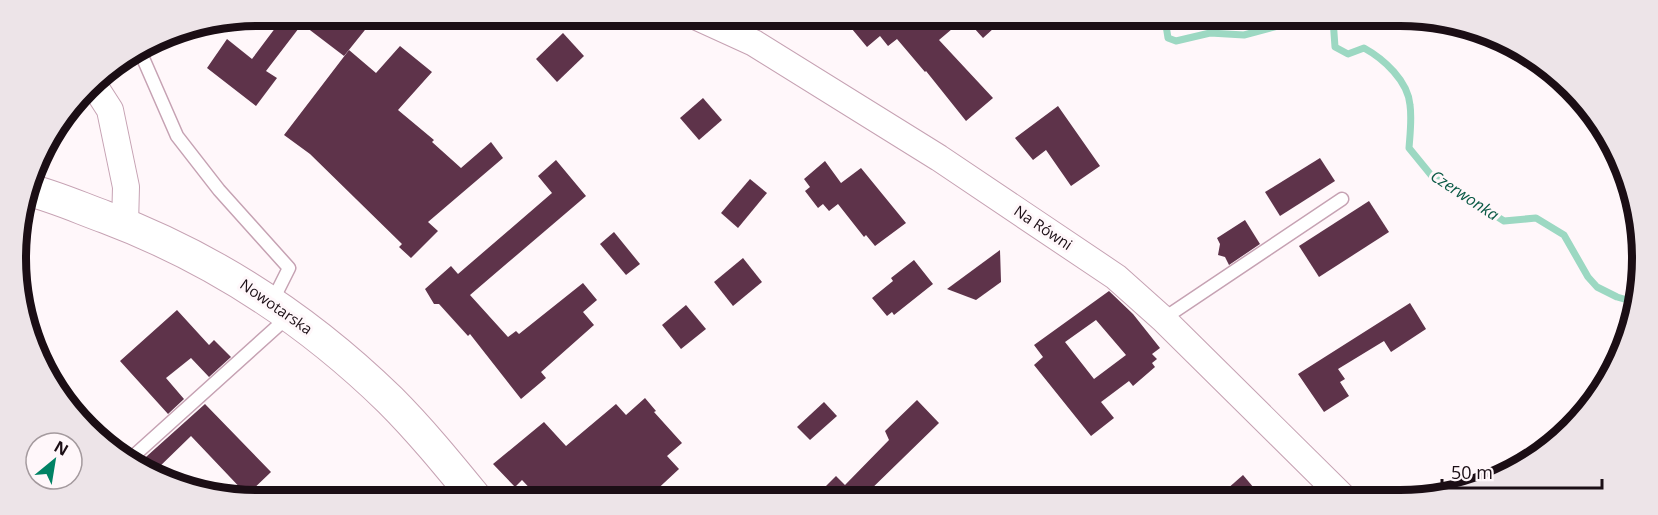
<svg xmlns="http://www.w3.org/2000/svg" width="1658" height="515" font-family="'Open Sans',sans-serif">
	<rect width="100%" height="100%" fill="#fff7fa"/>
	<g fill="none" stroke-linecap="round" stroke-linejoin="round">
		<g stroke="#9cd8c2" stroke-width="7">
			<path d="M 1165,19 L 1168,38 L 1176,41 L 1210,33 L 1244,35 L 1304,19"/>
			<path d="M 1333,19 L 1335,47 L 1348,54 L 1364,48 C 1384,59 1408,81 1410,105 C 1412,119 1410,134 1409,148 L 1431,175 L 1504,221 L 1536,218 L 1564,235 L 1588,277 L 1597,287 L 1617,297 L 1638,303"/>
		</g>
	</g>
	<g fill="#5e334a" fill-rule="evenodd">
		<path d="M 285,15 L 377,15 L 344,56 L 302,24 L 266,71 L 277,78 L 256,106 L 207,68 L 227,39 L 252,59 Z"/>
		<path d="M 842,17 L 1005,18 L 983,38 L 965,18 L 939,40 L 993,98 L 966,121 L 926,71 L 925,72 L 897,39 L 888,46 L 880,36 L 867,47 Z"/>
		<path d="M 563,33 L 584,56 L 557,82 L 536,59 Z"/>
		<path d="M 400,46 L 432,72 L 398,110 L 434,140 L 432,142 L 461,168 L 491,142 L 503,158 L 428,222 L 438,231 L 411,258 L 399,247 L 402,244 L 310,154 L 284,135 L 349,50 L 376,73 Z"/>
		<path d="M 703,98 L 722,120 L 699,140 L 680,118 Z"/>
		<path d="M 1058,106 L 1100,166 L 1071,186 L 1046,150 L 1033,160 L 1015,138 Z"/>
		<path d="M 1320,158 L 1335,181 L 1280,216 L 1265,192 Z"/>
		<path d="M 556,160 L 586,196 L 470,295 L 508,337 L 516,331 L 519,334 L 583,283 L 597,300 L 583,312 L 594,325 L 541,372 L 546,378 L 521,399 L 470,334 L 468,336 L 439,304 L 434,304 L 425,289 L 451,266 L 458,274 L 552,193 L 538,176 Z"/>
		<path d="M 825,161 L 841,183 L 861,168 L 906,223 L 875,246 L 866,235 L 864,237 L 838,204 L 829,211 L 823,204 L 818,208 L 805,191 L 810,187 L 804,179 Z"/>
		<path d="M 750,179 L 767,193 L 738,228 L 721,213 Z"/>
		<path d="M 1369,201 L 1389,232 L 1319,277 L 1299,246 Z"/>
		<path d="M 1245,220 L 1260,244 L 1229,265 L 1225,257 L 1218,255 L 1220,244 L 1217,238 Z"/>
		<path d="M 614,232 L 640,264 L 626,275 L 600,244 Z"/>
		<path d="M 1000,250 L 1001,282 L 976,300 L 947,289 Z"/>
		<path d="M 743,258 L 762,282 L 733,306 L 714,282 Z"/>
		<path d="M 914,260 L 933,284 L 894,315 L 892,312 L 887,316 L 872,298 L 893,281 L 891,278 Z"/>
		<path d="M 1109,291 L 1133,314 L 1160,348 L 1152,354 L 1157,359 L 1152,363 L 1155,367 L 1133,386 L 1129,381 L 1101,402 L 1114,418 L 1091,436 L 1034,365 L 1043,357 L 1034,345 ZM 1096,320 L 1126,355 L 1094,379 L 1065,342 Z"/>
		<path d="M 1410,303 L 1426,329 L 1391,352 L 1384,341 L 1338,369 L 1345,379 L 1340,382 L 1349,396 L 1324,412 L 1298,374 Z"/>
		<path d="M 686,305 L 706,329 L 681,349 L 662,325 Z"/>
		<path d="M 177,310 L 209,345 L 214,340 L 231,357 L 209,377 L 191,358 L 166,378 L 184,399 L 168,414 L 120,361 Z"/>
		<path d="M 645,398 L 656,411 L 654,412 L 682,443 L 667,456 L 679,469 L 650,496 L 537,496 L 522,480 L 515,487 L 493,464 L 544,422 L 566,446 L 616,404 L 626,415 Z"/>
		<path d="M 917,400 L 939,423 L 863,497 L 815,497 L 836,476 L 845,485 L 889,440 L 885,431 Z"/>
		<path d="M 824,402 L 837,416 L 810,440 L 797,427 Z"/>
		<path d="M 205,404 L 271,472 L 247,495 L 191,436 L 154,472 L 137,465 Z"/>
		<path d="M 1243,475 L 1254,488 L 1243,497 L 1218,497 Z"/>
	</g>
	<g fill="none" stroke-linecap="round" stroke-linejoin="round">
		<defs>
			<g id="service">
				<path d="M 139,49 L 177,136 L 219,190 L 289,268 L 272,302"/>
				<path d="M 1163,319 L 1342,199"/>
				<path d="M 128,461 L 290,315"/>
			</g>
			<g id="minor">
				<path d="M 697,17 L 754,43 L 939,158 L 1116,277 L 1163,319 L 1344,498"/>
				<path d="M 92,82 L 110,110 L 126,187 L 125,225"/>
			</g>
			<path id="tertiary" d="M 28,190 C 54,196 80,208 105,217 C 214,258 307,319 390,400 C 420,430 447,463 474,496"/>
		</defs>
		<use href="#service" stroke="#c6a2b3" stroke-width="15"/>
		<use href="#minor" stroke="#c6a2b3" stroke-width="28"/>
		<use href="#tertiary" stroke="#c6a2b3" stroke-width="34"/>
		<use href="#service" stroke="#fff" stroke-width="12"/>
		<use href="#minor" stroke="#fff" stroke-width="26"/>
		<use href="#tertiary" stroke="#fff" stroke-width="32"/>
	</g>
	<g text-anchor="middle" stroke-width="6" stroke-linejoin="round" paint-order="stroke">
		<g font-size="15" fill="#1b0e15" stroke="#fff7fa">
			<text transform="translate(1043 228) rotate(34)" y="5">Na Równi</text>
			<text transform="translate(276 307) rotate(35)" y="5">Nowotarska</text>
		</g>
		<g font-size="16" font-style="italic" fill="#0a5945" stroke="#fff7fa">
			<text transform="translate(1465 195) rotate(33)" y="6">Czerwonka</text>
		</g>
	</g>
	<path d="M0 0H1658V515H0ZM258 26H1400A232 232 0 0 1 1632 258V258A232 232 0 0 1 1400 490H258A232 232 0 0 1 26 258V258A232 232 0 0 1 258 26Z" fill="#ede4e8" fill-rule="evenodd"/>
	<path fill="none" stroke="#1b0e15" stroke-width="8" d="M258 26H1400A232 232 0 0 1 1632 258V258A232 232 0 0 1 1400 490H258A232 232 0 0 1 26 258V258A232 232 0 0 1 258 26Z"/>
	<g transform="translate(54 461) rotate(30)"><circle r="28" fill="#fff7fa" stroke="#a49a9e" stroke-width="1.5"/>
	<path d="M0-4.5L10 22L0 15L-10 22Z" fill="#008264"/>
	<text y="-9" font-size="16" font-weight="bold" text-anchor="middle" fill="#1b0e15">N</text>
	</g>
	<path d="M1442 479v9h160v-9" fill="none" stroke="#1b0e15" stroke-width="3"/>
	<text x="1451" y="479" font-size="18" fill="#1b0e15" stroke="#fff7fa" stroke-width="4.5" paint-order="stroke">50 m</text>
</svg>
